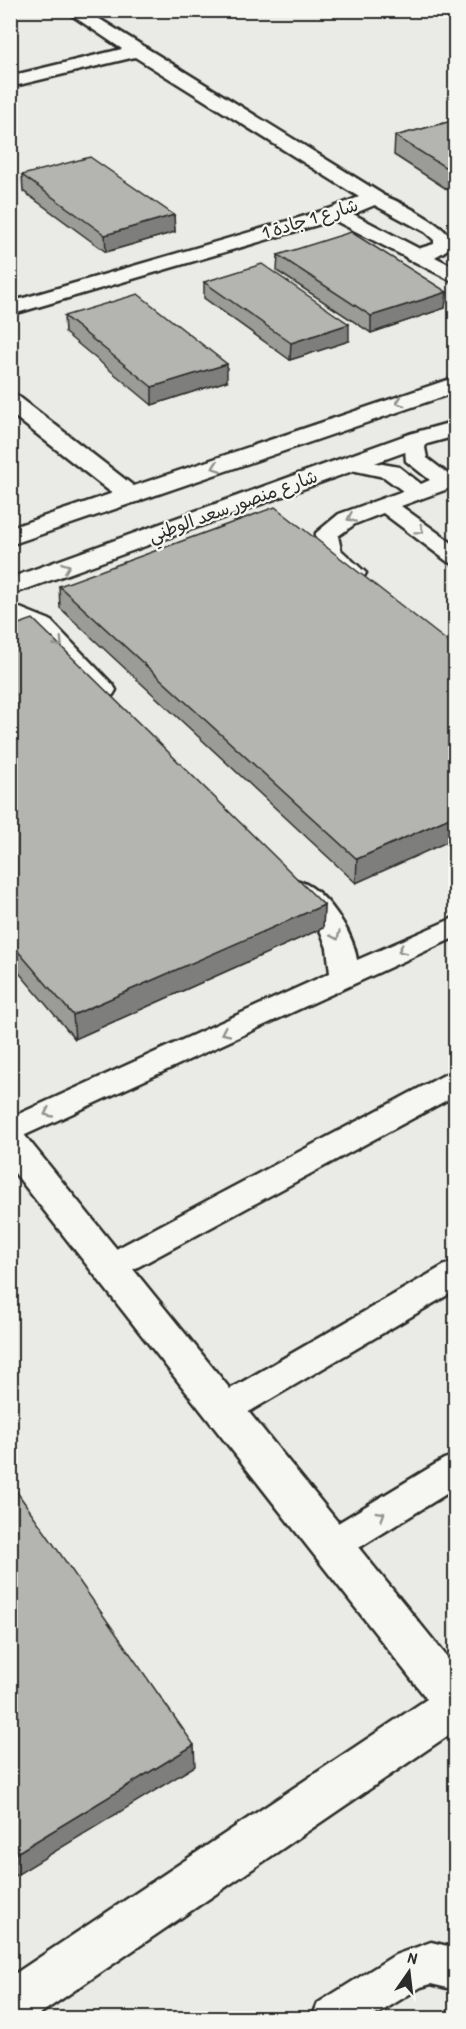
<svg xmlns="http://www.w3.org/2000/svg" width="466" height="2029" font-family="'Patrick Hand','Playpen Sans Arabic',sans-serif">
	<rect width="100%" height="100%" fill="#eaeae6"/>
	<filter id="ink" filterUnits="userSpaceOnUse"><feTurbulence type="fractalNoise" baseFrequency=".0167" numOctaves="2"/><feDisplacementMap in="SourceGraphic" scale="12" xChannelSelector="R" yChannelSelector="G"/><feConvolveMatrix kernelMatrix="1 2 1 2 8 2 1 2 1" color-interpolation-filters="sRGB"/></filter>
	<g filter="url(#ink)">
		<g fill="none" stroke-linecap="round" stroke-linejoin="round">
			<defs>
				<g id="service">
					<path d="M 375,193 C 392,197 450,226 453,243 C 445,255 422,264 408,260 L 405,256 L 408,252 L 434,244 L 434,240 L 425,232 L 369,202 L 366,198 L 369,194 Z"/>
					<path d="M 418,433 L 425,435 L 428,439 L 425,448 L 427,458 L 448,474 L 456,472 L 456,486 L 401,506 L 456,546 L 456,564 L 448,562 L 383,513 L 355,524 L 338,536 L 341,550 L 366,573 L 363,578 C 340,583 314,555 316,533 L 339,514 L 403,491 L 384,477 L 342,468 L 338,464 L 342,460 L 349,458 L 399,467 L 421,484 L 430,480 L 406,461 C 405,451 404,444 411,435 Z"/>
					<path d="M 10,604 L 50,620 L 113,685 L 116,690 L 113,695 L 104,697 L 95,695 L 34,630 L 10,620 Z"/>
					<path d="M 296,880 C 325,888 353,931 357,960 L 456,917 L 456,937 L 10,1142 L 10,1118 L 330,973 L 327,948 L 321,932 L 283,889 L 287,883 Z"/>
					<path d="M 456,1071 L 456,1095 L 121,1276 L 110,1280 L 99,1276 L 94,1267 L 99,1258 L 446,1074 Z"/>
					<path d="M 456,1261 L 456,1290 L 235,1420 L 223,1424 L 211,1420 L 206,1410 L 211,1400 L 445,1265 Z"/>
					<path d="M 456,1455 L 456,1488 L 344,1557 L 331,1562 L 318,1557 L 313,1546 L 318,1535 L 444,1459 Z"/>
					<path d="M 431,1942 L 456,1948 L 456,1990 L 431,1984 L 421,1987 L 371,2018 L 312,2018 L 318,2003 L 395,1955 Z"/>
				</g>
				<g id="minor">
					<path d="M 64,10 L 85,10 L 382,194 L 385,198 L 382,202 L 353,214 L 456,268 L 456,283 L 334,220 L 10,315 L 10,302 L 329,209 L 359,197 L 135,57 L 10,87 L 10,76 L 122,49 Z"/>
					<path d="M 10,394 L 18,396 L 140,491 L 143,496 L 140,501 L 131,503 L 122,501 L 10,413 Z"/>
					<path d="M 10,1128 L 22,1132 L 456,1668 L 456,1730 L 34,2018 L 10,2018 L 10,1977 L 427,1699 L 10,1167 Z"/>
				</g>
				<g id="tertiary">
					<path d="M 456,377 L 456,392 L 10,545 L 10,528 Z"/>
					<path d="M 456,421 L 456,436 L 427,444 L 10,595 L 10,578 L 409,434 Z"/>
				</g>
			</defs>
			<use href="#service" stroke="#2b2b2b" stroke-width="5"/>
			<use href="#minor" stroke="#2b2b2b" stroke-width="5"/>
			<use href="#tertiary" stroke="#2b2b2b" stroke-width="5"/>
			<use href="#service" fill="#f6f6f2" fill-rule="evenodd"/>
			<use href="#minor" fill="#f6f6f2" fill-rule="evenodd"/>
			<use href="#tertiary" fill="#f6f6f2" fill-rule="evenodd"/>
		</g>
		<g fill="#9b9b98" stroke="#2b2b2b" stroke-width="1.5">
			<path d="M 456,120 L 456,195 L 394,155 L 395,136 Z"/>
			<path d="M 22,175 L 174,215 L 175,232 L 106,252 L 23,191 Z"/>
			<path d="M 278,255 L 447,292 L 445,308 L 371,333 L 277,271 Z"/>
			<path d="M 204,282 L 349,341 L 290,360 L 204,298 Z"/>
			<path d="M 64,316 L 227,381 L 152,405 L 65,333 Z"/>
			<path d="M 59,586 L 456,648 L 356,883 L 60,608 Z"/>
			<path d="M 10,627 L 324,905 L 323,928 L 75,1039 L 10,962 Z"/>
		</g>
		<g fill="#7e7e7c" stroke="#2b2b2b" stroke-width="1.5">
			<path d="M 174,215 L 175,232 L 106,252 L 105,235 Z"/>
			<path d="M 447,292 L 445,308 L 371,333 L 371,316 Z"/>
			<path d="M 349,324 L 349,341 L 290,360 L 291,343 Z"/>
			<path d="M 227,364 L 227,381 L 152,405 L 152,387 Z"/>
			<path d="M 456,815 L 456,838 L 356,883 L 357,859 Z"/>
			<path d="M 324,905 L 323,928 L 75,1039 L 73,1015 Z"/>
			<path d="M 194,1745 L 195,1766 L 10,1879 L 10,1857 Z"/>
		</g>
		<g fill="#b4b4b1" stroke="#2b2b2b" stroke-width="1.5">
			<path d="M 456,120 L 456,174 L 395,136 Z"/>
			<path d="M 90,157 L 174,215 L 105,235 L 22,175 Z"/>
			<path d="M 351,232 L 447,292 L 371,316 L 278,255 Z"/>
			<path d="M 262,264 L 349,324 L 291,343 L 204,282 Z"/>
			<path d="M 138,294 L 227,364 L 152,387 L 64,316 Z"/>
			<path d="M 275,507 L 456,648 L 456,815 L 357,859 L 59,586 Z"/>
			<path d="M 33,619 L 324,905 L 73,1015 L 10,942 L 10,627 Z"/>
			<path d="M 10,1482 L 194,1745 L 10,1857 Z"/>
		</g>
		<defs><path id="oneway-chevron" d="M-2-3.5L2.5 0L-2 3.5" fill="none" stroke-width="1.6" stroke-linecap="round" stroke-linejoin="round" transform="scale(1.5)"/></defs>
		<g stroke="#90908e">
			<use href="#oneway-chevron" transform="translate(400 402) rotate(161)"/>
			<use href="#oneway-chevron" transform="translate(216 467) rotate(161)"/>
			<use href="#oneway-chevron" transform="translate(351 518) rotate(156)"/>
			<use href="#oneway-chevron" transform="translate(420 530) rotate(37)"/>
			<use href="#oneway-chevron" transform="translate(66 567) rotate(-20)"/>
			<use href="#oneway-chevron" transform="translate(59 643) rotate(46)"/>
			<use href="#oneway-chevron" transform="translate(336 936) rotate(65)"/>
			<use href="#oneway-chevron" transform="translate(402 950) rotate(155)"/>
			<use href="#oneway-chevron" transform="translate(225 1032) rotate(155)"/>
			<use href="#oneway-chevron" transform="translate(48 1113) rotate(155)"/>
			<use href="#oneway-chevron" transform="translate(381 1515) rotate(-31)"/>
		</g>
	</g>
	<g text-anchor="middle" stroke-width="4.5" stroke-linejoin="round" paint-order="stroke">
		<g font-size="18" fill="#2b2b2b" stroke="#f6f6f2">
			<text transform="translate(310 219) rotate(-17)" y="6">شارع 1 جادة 1</text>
			<text transform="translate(233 506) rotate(-20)" y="6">شارع منصور سعد الوطني</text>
		</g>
	</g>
	<rect width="466" height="2029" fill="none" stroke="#f6f6f2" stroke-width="36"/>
	<rect x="18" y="18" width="430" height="1993" fill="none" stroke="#2b2b2b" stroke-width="2" filter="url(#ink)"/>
	<g transform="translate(409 1972) rotate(14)" stroke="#f6f6f2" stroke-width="4.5" paint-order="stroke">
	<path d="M0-4.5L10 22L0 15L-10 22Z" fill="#2b2b2b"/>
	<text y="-9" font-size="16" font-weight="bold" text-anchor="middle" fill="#2b2b2b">N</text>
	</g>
</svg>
